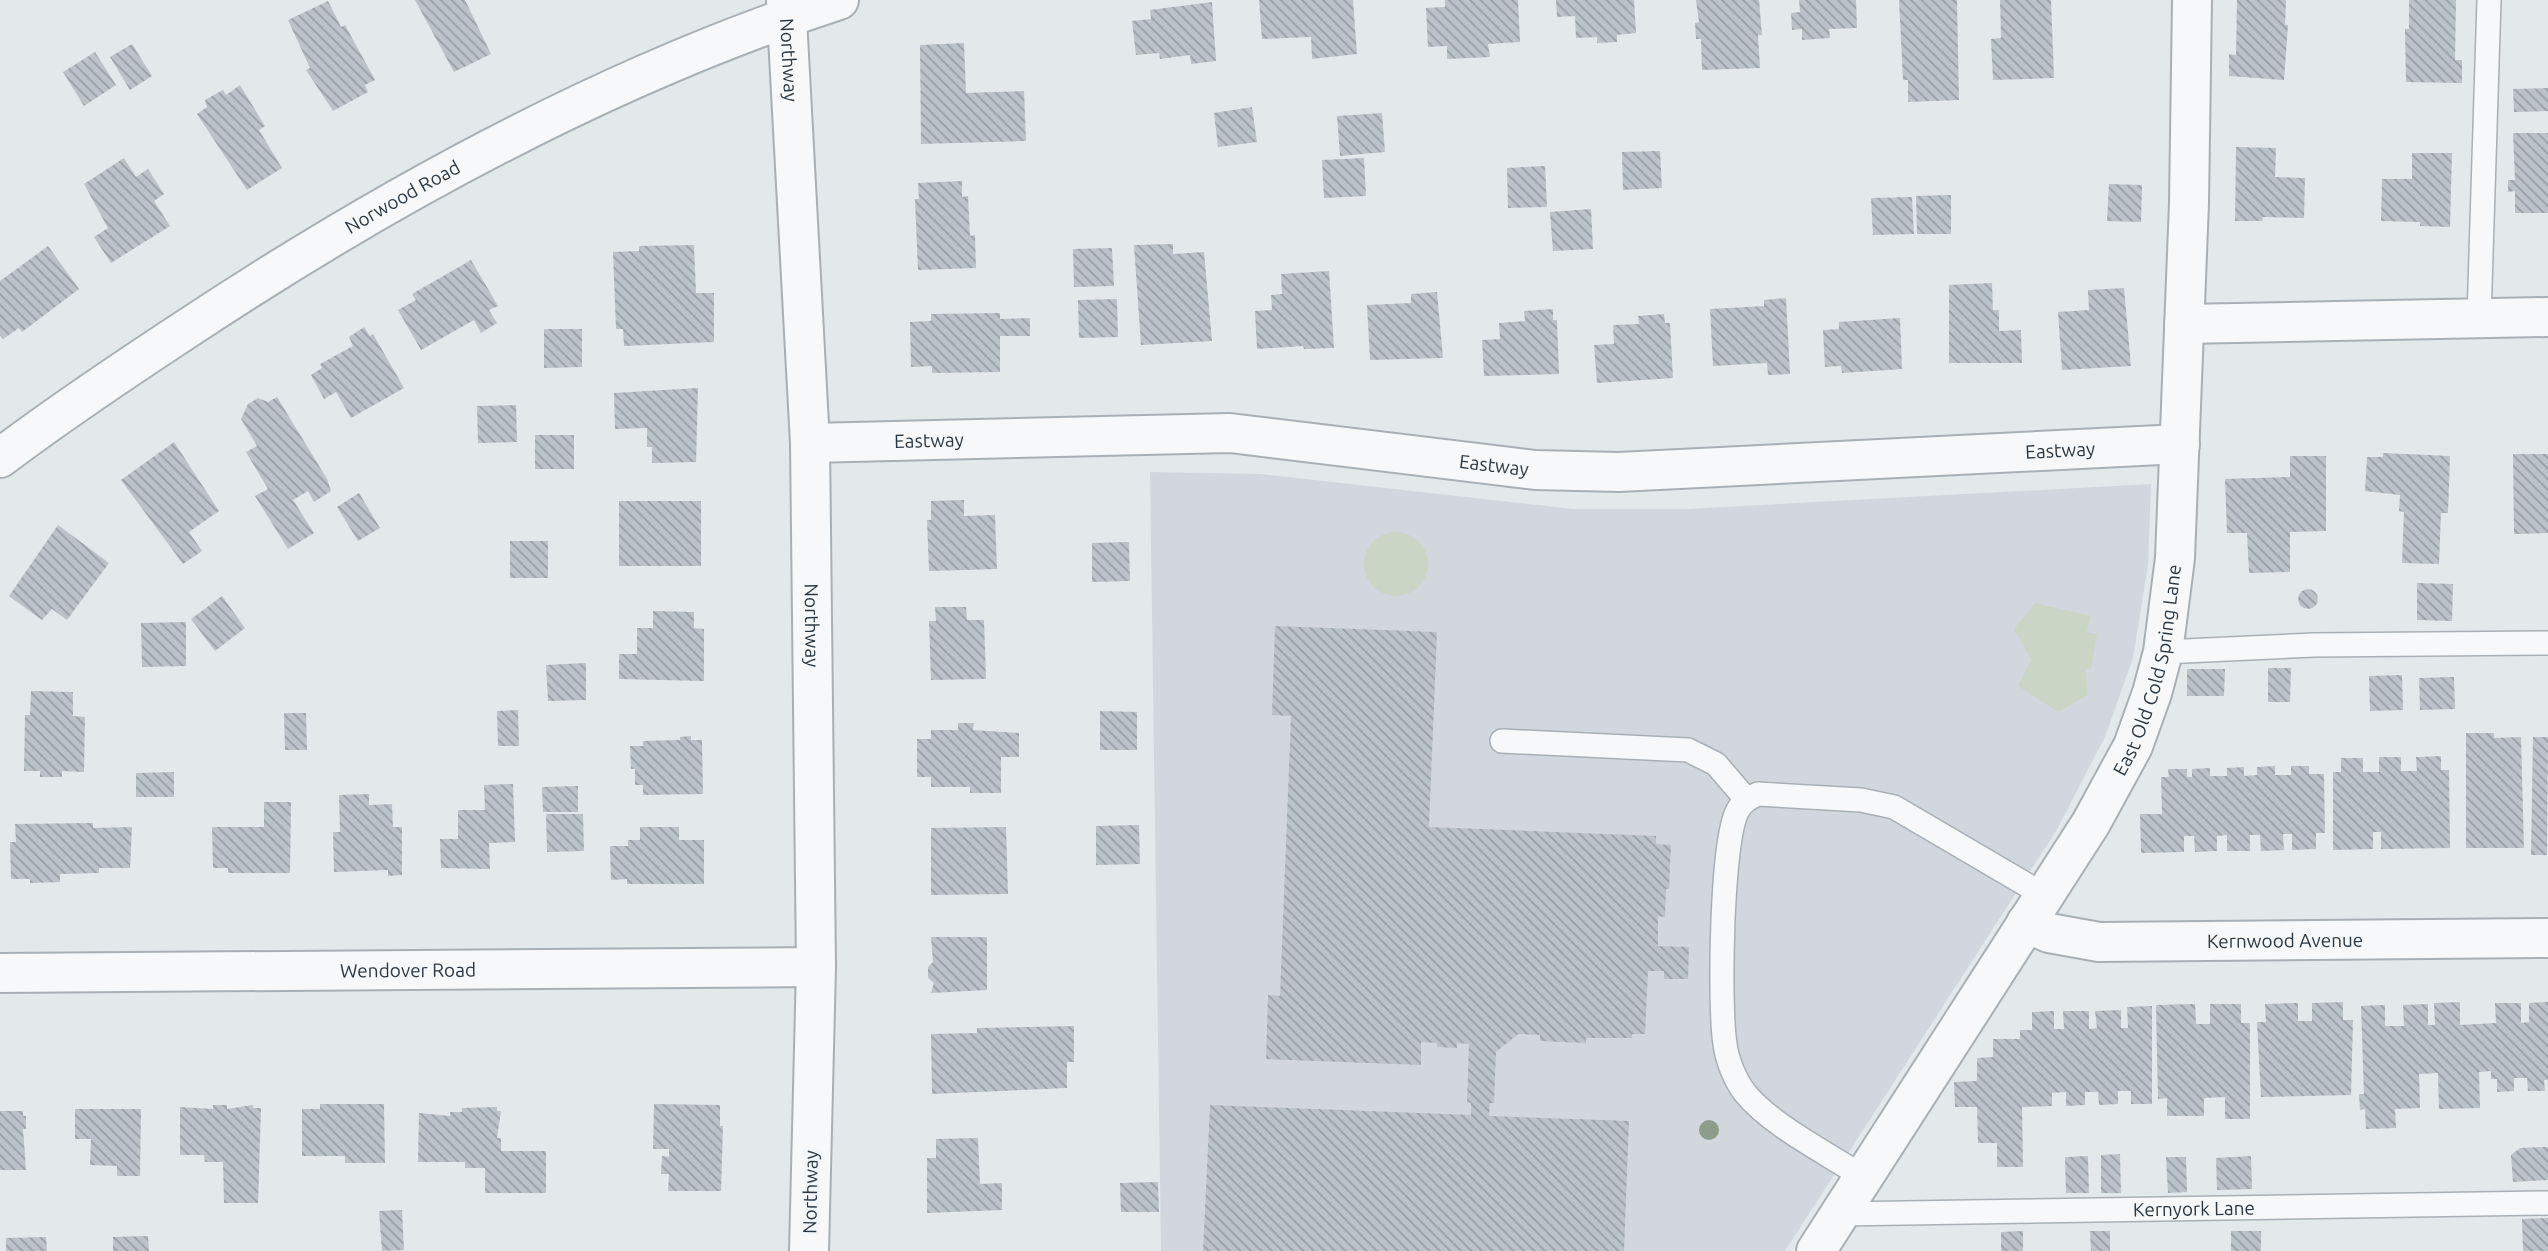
<svg xmlns="http://www.w3.org/2000/svg" width="2548" height="1251" font-family="Ubuntu,sans-serif">
	<defs>
		<pattern id="building-back-hatch" width="6" height="6" patternUnits="userSpaceOnUse" patternTransform="scale(1.75)"><rect width="6" height="6" fill="#bbc2c8"/><path d="M-1 5l2 2M0 0l6 6M5-1l2 2" fill="none" stroke="#989fa4"/></pattern>
	</defs>
	<rect width="100%" height="100%" fill="#e3e8eb"/>
	<path fill="#d2d7dd" d="M 1150,472 L 1260,474 L 1573,509 L 1687,509 L 2151,484 L 2148,565 L 2133,658 L 2105,737 L 2056,831 L 1785,1251 L 1161,1251 Z"/>
	<g fill="#cbd5c5">
		<circle cx="1396" cy="564" r="32"/>
		<path d="M 2035,603 L 2091,616 L 2087,632 L 2097,634 L 2091,669 L 2085,669 L 2088,695 L 2058,712 L 2018,686 L 2031,659 L 2014,629 Z"/>
	</g>
	<g fill="url(#building-back-hatch)">
		<path d="M 415,0 L 465,0 L 491,54 L 454,72 Z"/>
		<path d="M 1259,0 L 1353,0 L 1357,54 L 1312,59 L 1311,37 L 1262,39 Z"/>
		<path d="M 1445,0 L 1518,0 L 1520,42 L 1488,44 L 1490,57 L 1447,59 L 1447,46 L 1428,47 L 1426,8 L 1445,7 Z"/>
		<path d="M 1556,0 L 1634,0 L 1636,33 L 1617,35 L 1617,42 L 1597,43 L 1597,37 L 1576,38 L 1575,16 L 1557,17 Z"/>
		<path d="M 1696,0 L 1759,0 L 1762,35 L 1758,35 L 1760,68 L 1702,70 L 1701,39 L 1696,39 L 1695,23 L 1699,22 Z"/>
		<path d="M 1799,0 L 1856,0 L 1857,28 L 1829,29 L 1830,38 L 1802,40 L 1802,29 L 1792,30 L 1791,13 L 1800,12 Z"/>
		<path d="M 1899,0 L 1957,0 L 1959,100 L 1908,102 L 1908,80 L 1903,80 Z"/>
		<path d="M 2000,0 L 2051,0 L 2054,78 L 1993,80 L 1991,39 L 2001,38 Z"/>
		<path d="M 2237,0 L 2286,0 L 2285,25 L 2288,25 L 2284,80 L 2229,76 L 2229,54 L 2236,55 Z"/>
		<path d="M 2409,0 L 2456,0 L 2455,60 L 2462,60 L 2462,83 L 2406,82 L 2405,29 L 2409,29 Z"/>
		<path d="M 328,1 L 341,27 L 345,25 L 375,80 L 365,85 L 368,92 L 333,111 L 306,70 L 310,68 L 288,20 Z"/>
		<path d="M 1212,2 L 1216,61 L 1191,64 L 1190,55 L 1160,59 L 1159,53 L 1136,55 L 1132,21 L 1151,19 L 1150,10 Z"/>
		<path d="M 964,43 L 966,93 L 1024,91 L 1026,141 L 921,144 L 920,45 Z"/>
		<path d="M 132,44 L 152,76 L 130,90 L 110,57 Z"/>
		<path d="M 95,52 L 116,85 L 84,106 L 63,72 Z"/>
		<path d="M 240,85 L 265,126 L 259,130 L 282,168 L 247,190 L 197,114 L 207,107 L 205,100 L 223,90 L 226,95 Z"/>
		<path d="M 2548,88 L 2548,111 L 2514,112 L 2513,89 Z"/>
		<path d="M 1252,107 L 1257,142 L 1218,147 L 1214,113 Z"/>
		<path d="M 1382,113 L 1385,152 L 1340,156 L 1337,116 Z"/>
		<path d="M 2513,133 L 2548,133 L 2548,213 L 2515,213 L 2515,191 L 2508,192 L 2508,180 L 2515,180 Z"/>
		<path d="M 2236,147 L 2276,148 L 2275,177 L 2305,178 L 2304,218 L 2263,217 L 2262,221 L 2235,221 Z"/>
		<path d="M 1660,151 L 1662,188 L 1623,190 L 1622,152 Z"/>
		<path d="M 2412,153 L 2452,153 L 2450,227 L 2420,226 L 2420,222 L 2381,221 L 2382,179 L 2412,179 Z"/>
		<path d="M 124,158 L 136,177 L 148,169 L 164,194 L 154,201 L 170,226 L 111,263 L 94,237 L 108,228 L 84,184 Z"/>
		<path d="M 1364,158 L 1366,196 L 1324,198 L 1322,160 Z"/>
		<path d="M 1545,166 L 1547,207 L 1508,208 L 1507,168 Z"/>
		<path d="M 962,181 L 962,197 L 968,196 L 970,236 L 975,235 L 976,268 L 918,270 L 915,199 L 919,199 L 918,183 Z"/>
		<path d="M 2109,184 L 2142,185 L 2141,222 L 2107,221 Z"/>
		<path d="M 1951,195 L 1951,234 L 1917,234 L 1916,196 Z"/>
		<path d="M 1912,197 L 1914,234 L 1873,235 L 1871,198 Z"/>
		<path d="M 1591,209 L 1593,249 L 1553,251 L 1550,212 Z"/>
		<path d="M 1173,244 L 1173,254 L 1204,252 L 1212,341 L 1141,345 L 1134,245 Z"/>
		<path d="M 694,245 L 696,293 L 714,293 L 714,342 L 624,346 L 623,329 L 616,329 L 613,252 L 639,251 L 639,246 Z"/>
		<path d="M 48,246 L 79,289 L 22,332 L 19,328 L 3,339 L 0,335 L 0,281 Z"/>
		<path d="M 1112,248 L 1114,286 L 1074,287 L 1073,249 Z"/>
		<path d="M 471,260 L 498,306 L 489,310 L 497,323 L 481,333 L 474,320 L 421,350 L 398,310 L 416,300 L 412,294 Z"/>
		<path d="M 1329,271 L 1334,348 L 1304,349 L 1303,346 L 1257,349 L 1255,311 L 1272,310 L 1271,295 L 1282,294 L 1281,274 Z"/>
		<path d="M 1992,283 L 1993,310 L 1999,310 L 1999,331 L 2021,330 L 2022,363 L 1949,363 L 1949,285 Z"/>
		<path d="M 2124,288 L 2131,366 L 2062,370 L 2058,312 L 2089,310 L 2088,290 Z"/>
		<path d="M 1437,292 L 1443,358 L 1370,360 L 1367,305 L 1411,303 L 1411,294 Z"/>
		<path d="M 1786,298 L 1790,374 L 1768,375 L 1767,363 L 1713,366 L 1710,309 L 1764,306 L 1764,300 Z"/>
		<path d="M 1117,299 L 1118,337 L 1079,338 L 1078,300 Z"/>
		<path d="M 1553,309 L 1553,320 L 1557,320 L 1559,374 L 1484,376 L 1482,340 L 1500,339 L 1499,323 L 1525,321 L 1524,311 Z"/>
		<path d="M 1000,313 L 1000,319 L 1030,318 L 1030,336 L 1000,336 L 1000,372 L 932,373 L 932,366 L 911,367 L 910,322 L 931,321 L 931,314 Z"/>
		<path d="M 1664,314 L 1665,323 L 1670,323 L 1673,378 L 1597,383 L 1594,345 L 1614,344 L 1613,325 L 1639,324 L 1638,316 Z"/>
		<path d="M 1900,318 L 1902,369 L 1842,373 L 1841,366 L 1825,367 L 1823,330 L 1839,329 L 1839,322 Z"/>
		<path d="M 364,327 L 370,336 L 373,334 L 404,388 L 351,418 L 336,392 L 324,399 L 311,375 L 322,368 L 320,364 L 353,346 L 349,337 Z"/>
		<path d="M 544,329 L 582,329 L 582,367 L 544,368 Z"/>
		<path d="M 698,388 L 696,462 L 652,463 L 652,447 L 647,447 L 647,428 L 615,429 L 614,393 Z"/>
		<path d="M 277,397 L 327,479 L 331,491 L 314,502 L 308,491 L 293,500 L 314,533 L 288,549 L 255,496 L 268,489 L 246,452 L 257,446 L 241,419 L 248,404 L 258,398 L 268,402 Z"/>
		<path d="M 516,405 L 517,442 L 478,443 L 477,406 Z"/>
		<rect x="535" y="435" width="39" height="34"/>
		<path d="M 174,442 L 219,511 L 189,532 L 202,551 L 183,564 L 121,480 Z"/>
		<path d="M 2383,453 L 2450,456 L 2448,513 L 2441,513 L 2439,564 L 2402,563 L 2404,512 L 2399,511 L 2400,495 L 2365,491 L 2367,457 L 2383,457 Z"/>
		<path d="M 2513,454 L 2548,454 L 2548,533 L 2514,534 Z"/>
		<path d="M 2290,456 L 2326,456 L 2326,531 L 2290,532 L 2290,572 L 2249,573 L 2247,533 L 2227,533 L 2225,479 L 2290,477 Z"/>
		<path d="M 359,493 L 380,528 L 358,541 L 337,507 Z"/>
		<path d="M 964,500 L 964,516 L 995,515 L 997,569 L 929,571 L 927,520 L 931,520 L 931,501 Z"/>
		<rect x="619" y="501" width="82" height="65"/>
		<path d="M 58,525 L 109,563 L 67,620 L 52,609 L 42,620 L 9,596 Z"/>
		<rect x="510" y="541" width="38" height="37"/>
		<path d="M 1129,542 L 1130,581 L 1092,582 L 1092,543 Z"/>
		<path d="M 2417,583 L 2453,584 L 2452,621 L 2417,620 Z"/>
		<circle cx="2308" cy="599" r="10"/>
		<path d="M 222,596 L 245,628 L 215,651 L 191,619 Z"/>
		<path d="M 935,607 L 966,607 L 967,620 L 984,620 L 986,679 L 931,680 L 929,621 L 936,621 Z"/>
		<path d="M 653,611 L 694,612 L 694,628 L 704,629 L 704,681 L 619,679 L 619,654 L 637,654 L 637,628 L 653,628 Z"/>
		<path d="M 186,622 L 186,666 L 142,667 L 141,623 Z"/>
		<path d="M 1275,626 L 1437,632 L 1429,827 L 1656,836 L 1656,844 L 1671,845 L 1669,889 L 1666,889 L 1665,917 L 1658,916 L 1658,946 L 1689,947 L 1688,979 L 1664,979 L 1664,971 L 1648,971 L 1645,1034 L 1632,1034 L 1632,1038 L 1586,1038 L 1586,1043 L 1540,1041 L 1540,1035 L 1518,1034 L 1496,1052 L 1494,1103 L 1490,1103 L 1489,1116 L 1629,1121 L 1624,1251 L 1203,1251 L 1210,1105 L 1471,1115 L 1471,1103 L 1467,1102 L 1469,1044 L 1457,1043 L 1457,1048 L 1437,1047 L 1437,1043 L 1421,1042 L 1421,1065 L 1266,1059 L 1268,995 L 1280,996 L 1291,716 L 1272,715 Z"/>
		<path d="M 586,663 L 586,700 L 548,701 L 546,665 Z"/>
		<path d="M 2268,668 L 2291,668 L 2290,702 L 2268,702 Z"/>
		<path d="M 2187,669 L 2225,669 L 2224,696 L 2187,696 Z"/>
		<path d="M 2402,675 L 2403,710 L 2370,711 L 2369,676 Z"/>
		<path d="M 2454,677 L 2455,709 L 2420,710 L 2419,678 Z"/>
		<path d="M 31,691 L 73,692 L 73,716 L 85,717 L 84,772 L 62,771 L 62,777 L 40,777 L 40,771 L 24,771 L 25,715 L 30,715 Z"/>
		<path d="M 518,710 L 519,746 L 498,746 L 497,711 Z"/>
		<path d="M 1100,711 L 1137,712 L 1137,750 L 1100,750 Z"/>
		<path d="M 284,713 L 306,713 L 307,750 L 285,750 Z"/>
		<path d="M 958,723 L 974,723 L 973,730 L 1019,733 L 1019,757 L 1001,757 L 1001,793 L 970,793 L 970,787 L 931,787 L 931,777 L 917,777 L 917,739 L 931,739 L 931,730 L 958,730 Z"/>
		<path d="M 2466,733 L 2494,733 L 2494,738 L 2521,737 L 2524,848 L 2466,848 Z"/>
		<path d="M 691,736 L 691,740 L 702,740 L 703,794 L 643,795 L 643,785 L 635,785 L 635,769 L 631,769 L 630,746 L 643,746 L 643,741 L 680,740 L 680,737 Z"/>
		<path d="M 2533,737 L 2548,737 L 2547,855 L 2531,855 Z"/>
		<path d="M 2441,756 L 2441,770 L 2449,770 L 2450,848 L 2381,849 L 2381,832 L 2373,832 L 2373,849 L 2333,850 L 2333,772 L 2341,772 L 2341,758 L 2363,758 L 2363,772 L 2379,772 L 2379,757 L 2401,757 L 2401,771 L 2417,771 L 2416,757 Z"/>
		<path d="M 2275,766 L 2275,775 L 2291,775 L 2291,766 L 2309,766 L 2309,774 L 2324,774 L 2325,833 L 2316,833 L 2316,849 L 2292,850 L 2292,834 L 2283,834 L 2284,850 L 2261,851 L 2260,835 L 2250,835 L 2250,851 L 2227,851 L 2227,835 L 2217,836 L 2217,851 L 2195,852 L 2194,836 L 2184,836 L 2184,852 L 2141,853 L 2140,814 L 2162,814 L 2161,777 L 2169,777 L 2168,769 L 2187,769 L 2187,777 L 2192,777 L 2192,769 L 2210,768 L 2210,776 L 2227,776 L 2227,768 L 2244,767 L 2244,776 L 2257,775 L 2257,767 Z"/>
		<path d="M 174,772 L 174,797 L 136,797 L 136,773 Z"/>
		<path d="M 513,784 L 515,842 L 489,843 L 490,869 L 441,868 L 440,839 L 458,839 L 458,810 L 485,810 L 484,785 Z"/>
		<path d="M 578,786 L 578,812 L 543,812 L 542,787 Z"/>
		<path d="M 369,794 L 369,805 L 392,804 L 393,827 L 402,827 L 402,875 L 388,876 L 388,870 L 334,872 L 333,832 L 340,832 L 339,795 Z"/>
		<path d="M 264,802 L 291,802 L 290,873 L 228,873 L 228,868 L 213,868 L 212,827 L 264,827 Z"/>
		<path d="M 546,814 L 583,814 L 584,851 L 547,852 Z"/>
		<path d="M 93,823 L 93,828 L 132,827 L 130,868 L 99,868 L 99,873 L 60,874 L 60,882 L 30,883 L 30,879 L 11,879 L 10,842 L 16,842 L 15,824 Z"/>
		<path d="M 1139,825 L 1140,864 L 1096,865 L 1096,826 Z"/>
		<path d="M 640,827 L 679,827 L 679,840 L 704,840 L 704,884 L 627,884 L 627,879 L 611,880 L 610,846 L 628,846 L 628,840 L 640,840 Z"/>
		<path d="M 1006,827 L 1008,894 L 931,895 L 931,828 Z"/>
		<path d="M 931,937 L 987,937 L 987,990 L 931,993 L 934,983 L 928,978 L 928,967 L 933,962 Z"/>
		<path d="M 2343,1002 L 2343,1020 L 2353,1020 L 2351,1095 L 2261,1097 L 2257,1022 L 2266,1022 L 2265,1004 L 2298,1003 L 2298,1021 L 2312,1021 L 2312,1003 Z"/>
		<path d="M 2460,1002 L 2460,1025 L 2496,1023 L 2495,1003 L 2521,1003 L 2521,1023 L 2529,1022 L 2529,1003 L 2548,1002 L 2548,1080 L 2544,1080 L 2545,1091 L 2528,1091 L 2527,1078 L 2514,1078 L 2514,1091 L 2497,1092 L 2497,1079 L 2491,1079 L 2491,1071 L 2479,1072 L 2480,1108 L 2439,1109 L 2438,1073 L 2419,1074 L 2420,1108 L 2395,1109 L 2396,1128 L 2366,1129 L 2365,1109 L 2360,1110 L 2359,1094 L 2364,1094 L 2361,1006 L 2385,1005 L 2385,1026 L 2404,1026 L 2403,1005 L 2428,1004 L 2428,1025 L 2435,1025 L 2434,1003 Z"/>
		<path d="M 2195,1004 L 2196,1024 L 2210,1024 L 2210,1004 L 2241,1004 L 2241,1023 L 2250,1023 L 2250,1119 L 2225,1119 L 2225,1097 L 2204,1098 L 2204,1116 L 2167,1116 L 2167,1098 L 2158,1099 L 2156,1005 Z"/>
		<path d="M 2152,1006 L 2152,1104 L 2131,1104 L 2131,1091 L 2118,1091 L 2118,1104 L 2099,1105 L 2098,1092 L 2085,1092 L 2085,1105 L 2066,1106 L 2066,1092 L 2052,1093 L 2052,1106 L 2022,1107 L 2023,1167 L 1997,1167 L 1997,1143 L 1978,1143 L 1977,1107 L 1955,1107 L 1954,1082 L 1977,1081 L 1977,1058 L 1993,1057 L 1993,1039 L 2020,1039 L 2020,1030 L 2032,1030 L 2032,1012 L 2054,1011 L 2054,1029 L 2064,1029 L 2063,1011 L 2089,1011 L 2089,1029 L 2097,1028 L 2095,1011 L 2121,1010 L 2121,1028 L 2128,1028 L 2127,1007 Z"/>
		<path d="M 1074,1026 L 1074,1062 L 1067,1062 L 1067,1088 L 932,1094 L 931,1034 L 977,1033 L 977,1028 Z"/>
		<path d="M 320,1104 L 384,1104 L 385,1163 L 345,1163 L 345,1156 L 302,1156 L 302,1109 L 320,1109 Z"/>
		<path d="M 654,1104 L 720,1105 L 720,1126 L 723,1126 L 721,1191 L 668,1191 L 669,1174 L 661,1174 L 662,1156 L 669,1157 L 669,1149 L 653,1149 Z"/>
		<path d="M 213,1105 L 227,1105 L 227,1109 L 253,1105 L 253,1108 L 261,1108 L 258,1203 L 224,1203 L 223,1162 L 205,1162 L 204,1155 L 180,1155 L 180,1107 L 213,1109 Z"/>
		<path d="M 497,1107 L 497,1111 L 501,1111 L 497,1138 L 501,1138 L 501,1151 L 546,1151 L 546,1193 L 485,1193 L 485,1168 L 465,1168 L 465,1162 L 418,1162 L 419,1113 L 450,1116 L 450,1112 L 462,1112 L 462,1108 Z"/>
		<path d="M 75,1109 L 141,1109 L 140,1176 L 117,1176 L 117,1166 L 90,1165 L 91,1139 L 75,1139 Z"/>
		<path d="M 0,1111 L 23,1111 L 23,1116 L 26,1116 L 26,1129 L 23,1129 L 26,1170 L 0,1170 Z"/>
		<path d="M 978,1138 L 980,1184 L 1002,1183 L 1002,1210 L 927,1213 L 927,1158 L 936,1158 L 936,1139 Z"/>
		<path d="M 2543,1147 L 2548,1147 L 2548,1180 L 2513,1182 L 2511,1155 L 2520,1148 Z"/>
		<path d="M 2120,1154 L 2121,1193 L 2101,1193 L 2101,1155 Z"/>
		<path d="M 2088,1156 L 2089,1193 L 2066,1193 L 2065,1157 Z"/>
		<path d="M 2251,1156 L 2252,1189 L 2217,1190 L 2216,1158 Z"/>
		<path d="M 2166,1157 L 2186,1157 L 2187,1192 L 2168,1193 Z"/>
		<path d="M 1158,1182 L 1159,1212 L 1121,1212 L 1120,1183 Z"/>
		<path d="M 402,1210 L 404,1250 L 382,1251 L 379,1211 Z"/>
		<path d="M 2548,1218 L 2548,1251 L 2523,1251 L 2522,1219 Z"/>
		<path d="M 2023,1231 L 2023,1251 L 2001,1251 L 2001,1232 Z"/>
		<path d="M 2090,1231 L 2110,1231 L 2110,1251 L 2091,1251 Z"/>
		<rect x="2231" y="1231" width="30" height="20"/>
		<path d="M 148,1236 L 149,1251 L 113,1251 L 113,1237 Z"/>
		<path d="M 46,1237 L 47,1251 L 6,1251 L 6,1238 Z"/>
	</g>
	<g fill="none" stroke-linecap="round" stroke-linejoin="round">
		<defs>
			<g id="lane">
				<path d="M 2479,318 L 2489,0"/>
				<path d="M 2163,652 L 2314,645 L 2548,643"/>
				<path d="M 1502,741 L 1688,750 L 1716,764 L 1746,799"/>
				<path d="M 1863,1177 C 1827,1153 1772,1126 1745,1093 C 1735,1080 1727,1060 1725,1044 C 1719,1008 1721,838 1738,810 C 1743,801 1749,798 1758,794 L 1861,800 L 1894,807 L 2044,895"/>
				<path id="s1" d="M 1840,1214 L 2548,1203"/>
			</g>
			<g id="street">
				<path id="s2" d="M 786,0 L 810,443 L 816,967 L 809,1251"/>
				<path d="M 2184,324 L 2548,317"/>
				<path id="s3" d="M 810,443 L 1230,433 L 1535,470 L 1619,472 L 2180,444"/>
				<path id="s4" d="M 0,458 C 61,412 124,370 188,328 C 389,195 608,75 839,0"/>
				<path id="s5" d="M 2026,923 L 2049,933 L 2099,942 L 2548,938"/>
				<path id="s6" d="M 0,973 L 816,967"/>
				<path id="s7" d="M 1816,1251 L 2091,823 L 2133,746 L 2152,693 L 2163,652 L 2175,558 L 2189,203 L 2192,0"/>
			</g>
		</defs>
		<use href="#lane" stroke="#a8b0b5" stroke-width="26"/>
		<use href="#street" stroke="#a8b0b5" stroke-width="42"/>
		<use href="#lane" stroke="#f6f8f9" stroke-width="23"/>
		<use href="#street" stroke="#f6f8f9" stroke-width="38"/>
	</g>
	<circle fill="#8d9d89" cx="1709" cy="1130" r="10"/>
	<g text-anchor="middle" stroke-width="7" stroke-linejoin="round" paint-order="stroke">
		<g font-size="19" fill="#2b3843" stroke="#f3f6f8">
			<text dy="7" stroke="none"><textPath href="#s2" startOffset="60">Northway</textPath></text>
			<text dy="7" stroke="none"><textPath href="#s4" startOffset="480">Norwood Road</textPath></text>
			<text dy="7" stroke="none"><textPath href="#s3" startOffset="119">Eastway</textPath></text>
			<text dy="7" stroke="none"><textPath href="#s3" startOffset="1253">Eastway</textPath></text>
			<text dy="7" stroke="none"><textPath href="#s3" startOffset="686">Eastway</textPath></text>
			<text dy="7" stroke="none"><textPath href="#s2" startOffset="626">Northway</textPath></text>
			<text dy="7" stroke="none"><textPath href="#s7" startOffset="674">East Old Cold Spring Lane</textPath></text>
			<text dy="7" stroke="none"><textPath href="#s5" startOffset="262">Kernwood Avenue</textPath></text>
			<text dy="7" stroke="none"><textPath href="#s6" startOffset="408">Wendover Road</textPath></text>
			<text transform="translate(810 1192) rotate(-89)" y="7">Northway</text>
			<text dy="7" stroke="none"><textPath href="#s1" startOffset="354">Kernyork Lane</textPath></text>
		</g>
	</g>
</svg>
